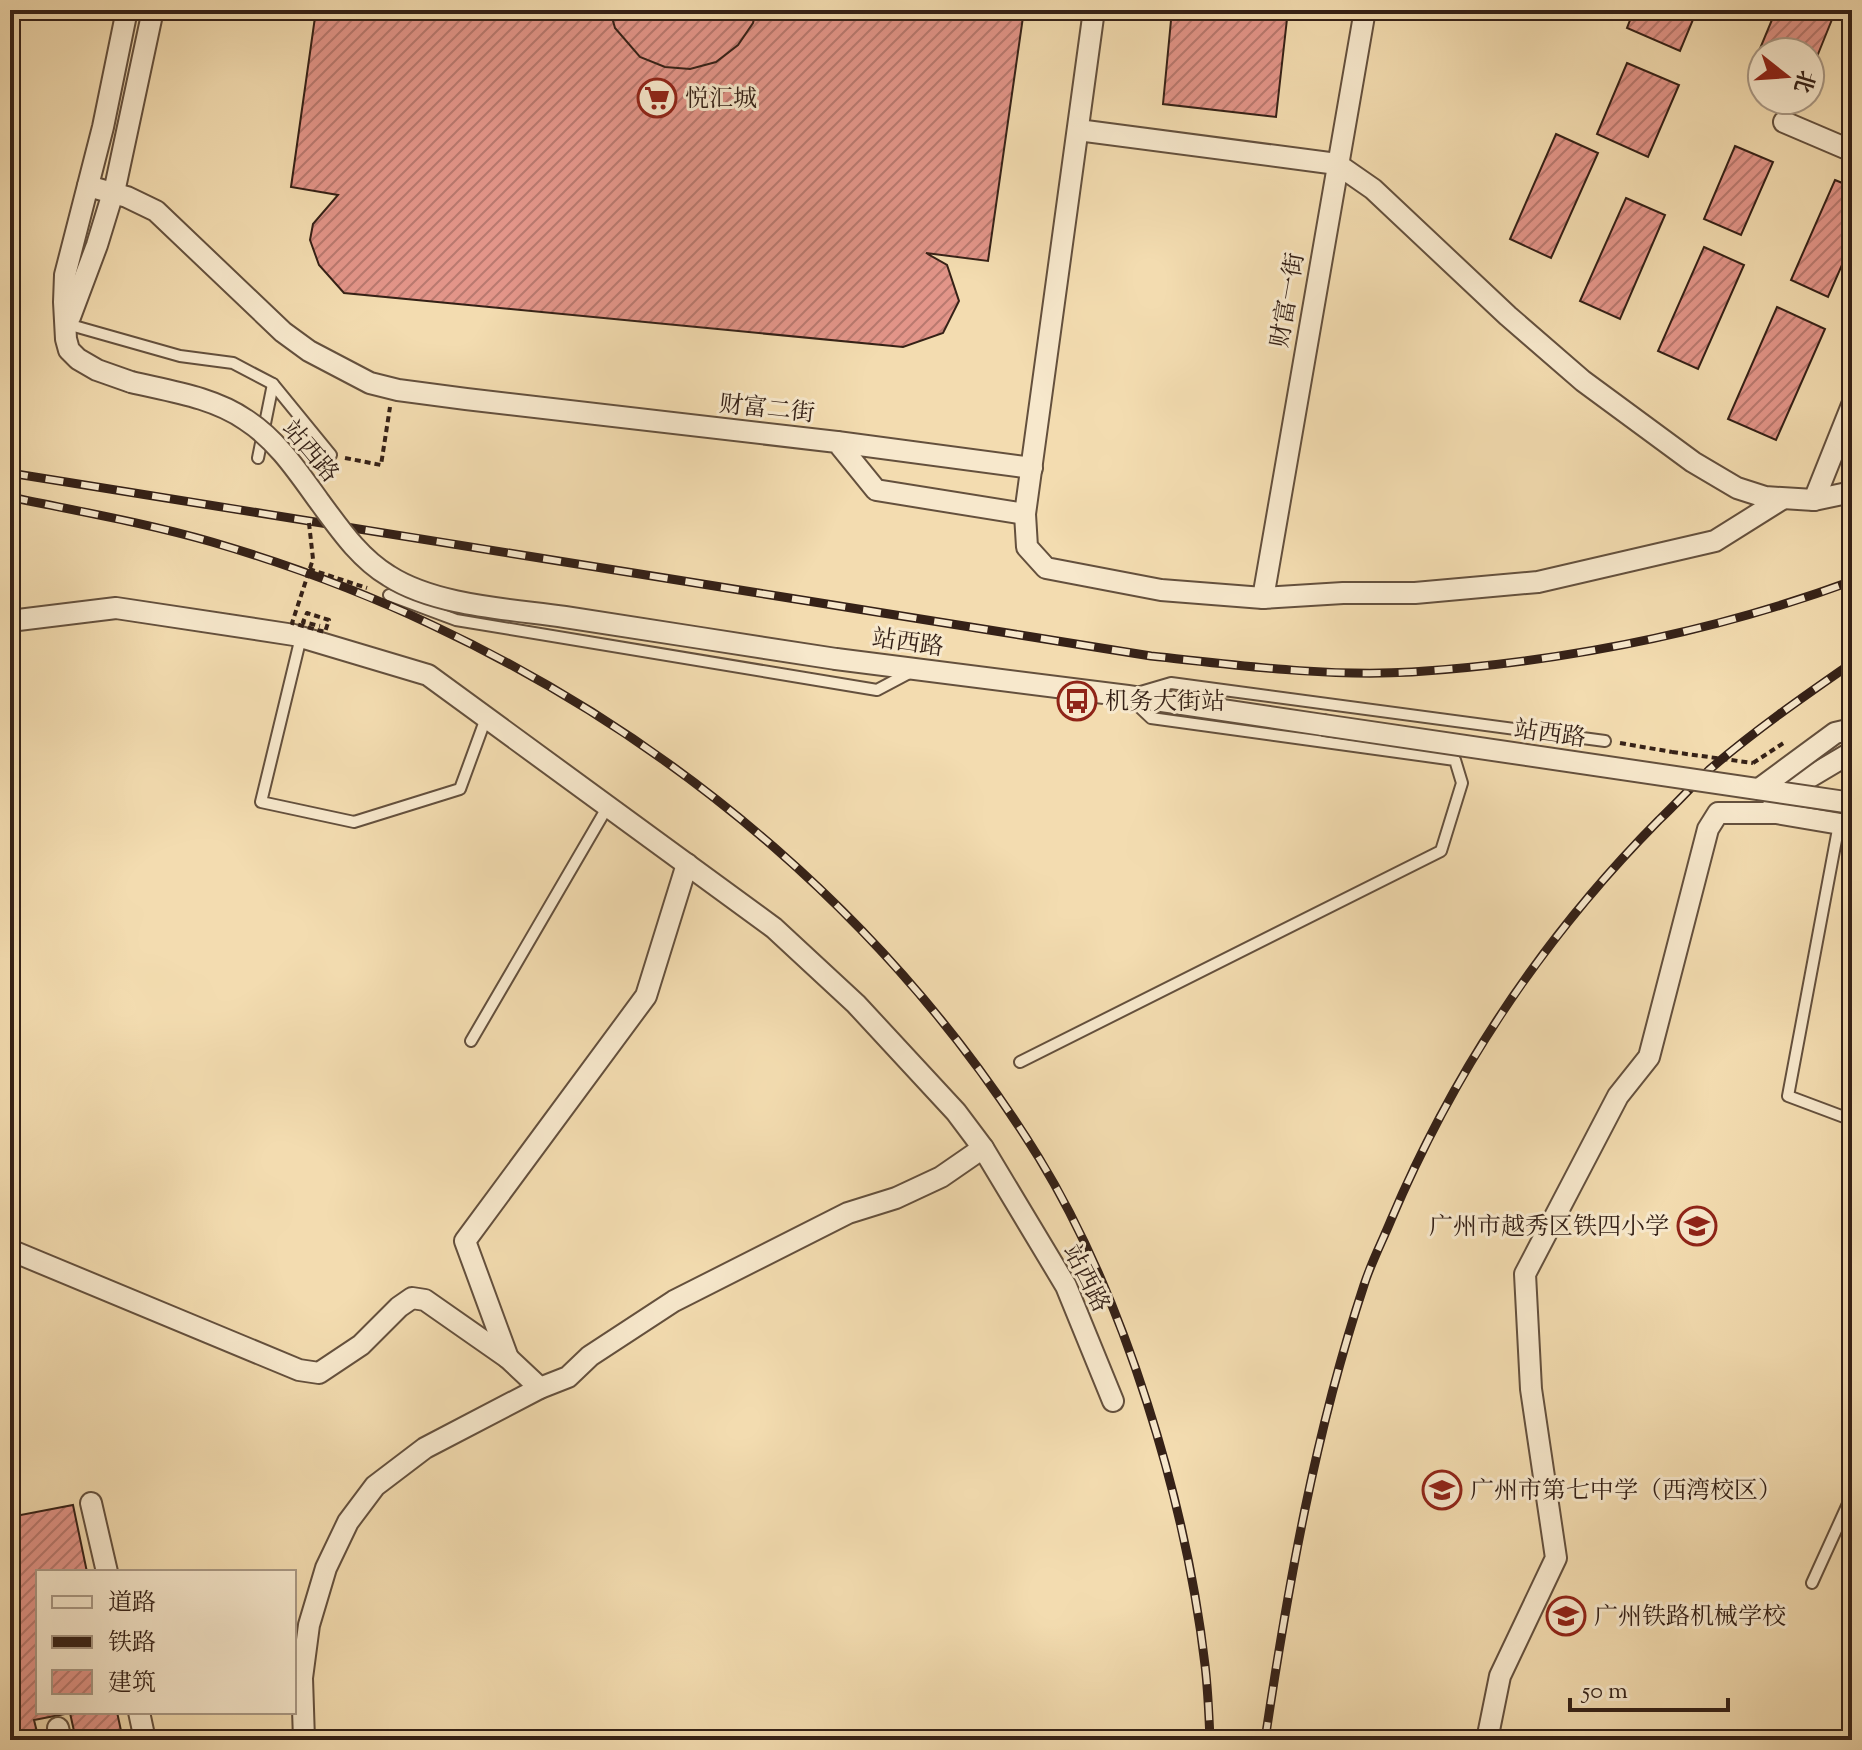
<svg xmlns="http://www.w3.org/2000/svg" width="1862" height="1750" font-family="'Sorts Mill Goudy','Noto Serif SC',serif">
	<defs>
		<pattern id="building-hatch" width="6" height="6" patternUnits="userSpaceOnUse" patternTransform="scale(2)"><rect width="6" height="6" fill="#e39589"/><path d="M-1 1l2-2M0 6l6-6M5 7l2-2" fill="none" stroke="#b9796f"/></pattern>
	</defs>
	<rect width="100%" height="100%" fill="#f3dcb0"/>
	<filter id="stains"><feTurbulence type="fractalNoise" baseFrequency=".0025" numOctaves="4"/><feColorMatrix values="0 0 0 0 .2 0 0 0 0 .09 0 0 0 0 .02 0 0 0 .5 -.17"/></filter>
	<radialGradient id="worn" r=".72"><stop offset=".6" stop-color="#630" stop-opacity="0"/><stop offset="1" stop-color="#630" stop-opacity=".3"/></radialGradient>
	<g fill="url(#building-hatch)" stroke="#352117" stroke-width="2">
		<path d="M 316,10 L 1024,10 L 988,261 L 926,253 L 947,265 L 959,301 L 943,333 L 903,347 L 344,293 L 319,265 L 310,240 L 313,224 L 338,195 L 291,187 Z"/>
		<path d="M 610,10 L 756,10 L 753,23 L 738,45 L 716,62 L 690,69 L 665,67 L 640,57 L 615,28 Z"/>
		<path d="M 1172,10 L 1288,10 L 1276,117 L 1163,104 Z"/>
		<path d="M 1634,10 L 1697,10 L 1680,51 L 1627,28 Z"/>
		<path d="M 1776,10 L 1835,12 L 1810,74 L 1810,52 L 1762,52 L 1762,81 L 1749,75 Z"/>
		<path d="M 1627,63 L 1679,85 L 1648,157 L 1597,134 Z"/>
		<path d="M 1556,134 L 1598,153 L 1551,258 L 1510,239 Z"/>
		<path d="M 1735,146 L 1773,162 L 1741,235 L 1704,219 Z"/>
		<path d="M 1835,180 L 1852,187 L 1852,242 L 1828,297 L 1791,280 Z"/>
		<path d="M 1626,198 L 1665,215 L 1620,319 L 1580,301 Z"/>
		<path d="M 1704,247 L 1744,265 L 1698,369 L 1658,351 Z"/>
		<path d="M 1777,307 L 1825,329 L 1776,440 L 1728,419 Z"/>
		<path d="M 73,1505 L 87,1572 L 38,1572 L 38,1712 L 117,1712 L 123,1740 L 76,1740 L 70,1713 L 34,1720 L 39,1740 L 10,1740 L 10,1517 Z"/>
	</g>
	<g fill="none" stroke-linecap="round" stroke-linejoin="round">
		<defs>
			<g id="lane">
				<path d="M 67,324 L 180,356 L 233,363 L 273,384 L 331,455"/>
				<path d="M 258,458 L 273,384"/>
				<path d="M 389,595 L 456,620 L 877,690 L 911,672"/>
				<path d="M 301,637 L 261,802 L 354,822 L 460,789 L 486,718"/>
				<path d="M 1137,693 L 1171,683 L 1605,741"/>
				<path d="M 1839,824 L 1788,1096 L 1852,1120"/>
				<path d="M 471,1041 L 608,806"/>
				<path d="M 1020,1062 L 1441,851 L 1462,783 L 1455,760 L 1151,718 L 1132,700"/>
				<path d="M 1812,1583 L 1852,1495"/>
			</g>
			<g id="street">
				<path d="M 127,10 L 103,127 L 65,275 L 64,302 L 66,339 L 69,350 L 78,359 L 97,370 L 131,382"/>
				<path d="M 1094,10 L 1025,514 L 1027,547 L 1046,568 L 1161,590 L 1263,598 L 1343,593 L 1415,593 L 1538,582 L 1715,541 L 1782,499"/>
				<path d="M 1784,122 L 1852,151"/>
				<path d="M 1078,130 L 1337,164 L 1373,189 L 1508,316 L 1583,381 L 1693,462 L 1737,488 L 1765,497 L 1814,500 L 1852,492"/>
				<path d="M 88,186 L 127,197 L 156,211 L 283,332 L 309,351 L 370,383 L 398,390 L 466,399 L 837,442 L 876,490 L 1025,514"/>
				<path d="M 70,317 L 97,245 L 116,183 L 153,10"/>
				<path d="M 837,442 L 1032,468"/>
				<path d="M 1814,500 L 1852,405"/>
				<path d="M 1263,598 L 1365,10"/>
				<path d="M 10,621 L 116,608 L 294,635 L 428,675 L 774,928 L 856,1004 L 956,1112 L 983,1148 L 1066,1286 L 1113,1401"/>
				<path d="M 836,659 L 1128,696 L 1323,725"/>
				<path d="M 1773,799 L 1852,752"/>
				<path d="M 10,1250 L 299,1370 L 319,1373 L 361,1345 L 399,1307 L 412,1298 L 425,1300 L 508,1358 L 540,1388"/>
				<path d="M 508,1358 L 465,1241 L 646,996 L 687,864"/>
				<path d="M 91,1503 L 107,1572"/>
				<path d="M 139,1712 L 145,1740"/>
				<path d="M 58,1728 L 61,1740"/>
				<path d="M 304,1740 L 302,1678 L 309,1625 L 326,1568 L 348,1522 L 375,1486 L 425,1448 L 540,1388 L 568,1377 L 590,1356 L 674,1301 L 848,1213 L 896,1198 L 941,1177 L 983,1148"/>
				<path d="M 1487,1740 L 1500,1676 L 1556,1558 L 1531,1389 L 1525,1274 L 1618,1096 L 1649,1057 L 1708,829 L 1718,813 L 1776,813 L 1852,826"/>
			</g>
		</defs>
		<use href="#lane" stroke="#64503d" stroke-width="14"/>
		<use href="#street" stroke="#64503d" stroke-width="24"/>
		<g stroke="#352117" stroke-width="4" stroke-dasharray="6 4" stroke-linecap="butt">
			<path d="M 345,458 L 381,465 L 390,407"/>
			<path d="M 309,569 L 367,588"/>
			<path d="M 1620,743 L 1672,752"/>
			<path d="M 1753,763 L 1785,742"/>
		</g>
		<use href="#lane" stroke="#f7e8cc" stroke-width="10"/>
		<use href="#street" stroke="#f7e8cc" stroke-width="20"/>
		<defs>
			<g id="rail">
				<path d="M 10,473 L 1151,656 C 1237,665 1325,677 1412,672 C 1562,662 1711,633 1852,581"/>
				<path d="M 10,497 C 77,511 146,523 212,542 C 284,563 365,593 432,625 C 680,741 895,925 1039,1158 C 1125,1299 1186,1501 1205,1665 C 1208,1690 1209,1715 1210,1740"/>
				<path d="M 1265,1740 C 1288,1586 1315,1433 1364,1285 C 1371,1263 1382,1242 1391,1220 C 1454,1071 1545,935 1659,820 C 1676,804 1692,786 1709,770 C 1754,731 1803,697 1852,663"/>
			</g>
		</defs>
		<use href="#rail" stroke="#352117" stroke-width="9"/>
		<use href="#rail" stroke="#f7e8cc" stroke-width="6" stroke-dasharray="18" stroke-linecap="butt"/>
		<defs>
			<g id="street-bridge">
				<path d="M 131,382 C 169,391 213,397 246,420 C 277,440 298,472 319,501 C 339,528 359,558 389,576 C 436,606 510,609 565,617 C 655,631 746,645 836,659"/>
				<path d="M 1323,725 L 1852,803"/>
				<path d="M 1759,789 L 1835,733 L 1852,729"/>
			</g>
		</defs>
		<use href="#street-bridge" stroke="#64503d" stroke-width="24" stroke-linecap="butt"/>
		<g stroke="#352117" stroke-width="4" stroke-dasharray="6 4" stroke-linecap="butt">
			<path d="M 309,523 L 313,559 L 292,623 L 325,632 L 329,620 L 307,613 L 303,622 L 320,626"/>
			<path d="M 1672,752 L 1753,763"/>
		</g>
		<use href="#street-bridge" stroke="#f7e8cc" stroke-width="20"/>
	</g>
	<defs>
		<symbol id="supermarket-ring" viewBox="-11 -11 22 22"><circle r="9.5" fill="#f7e8cc" stroke="#8f2418" stroke-width="1.5"/><path d="M-6-5.5h2.5l.6 2H6L4.5 2H-2.5L-4.4-4H-6ZM-1.5 3.2a1.3 1.3 0 1 0 .1 0ZM3 3.2a1.3 1.3 0 1 0 .1 0Z" fill="#8f2418"/></symbol>
		<symbol id="bus-ring" viewBox="-11 -11 22 22"><circle r="9.5" fill="#f7e8cc" stroke="#8f2418" stroke-width="1.5"/><path d="M-5-6H5V4H4V6H2V4H-2V6H-4V4H-5ZM-3.5-4V0h7V-4ZM-3.5 1.2v1.5H-2V1.2ZM2 1.2v1.5H3.5V1.2Z" fill="#8f2418"/></symbol>
		<symbol id="school-ring" viewBox="-11 -11 22 22"><circle r="9.5" fill="#f7e8cc" stroke="#8f2418" stroke-width="1.5"/><path d="M0-5L7-2L0 1L-7-2ZM-4 1L0 2.5L4 1V4Q0 6-4 4Z" fill="#8f2418"/></symbol>
	</defs>
	<g fill-rule="evenodd">
		<use href="#supermarket-ring" x="635" y="76" width="44" height="44"/>
		<use href="#bus-ring" x="1055" y="679" width="44" height="44"/>
		<use href="#school-ring" x="1675" y="1204" width="44" height="44"/>
		<use href="#school-ring" x="1420" y="1468" width="44" height="44"/>
		<use href="#school-ring" x="1544" y="1594" width="44" height="44"/>
	</g>
	<g text-anchor="middle" stroke-width="6" stroke-linejoin="round" paint-order="stroke">
		<g font-size="24" fill="#352117" stroke="#f7e8cc" text-anchor="start">
			<text x="685" y="106">悦汇城</text>
			<text x="1105" y="709">机务大街站</text>
			<text x="1669" y="1234" text-anchor="end">广州市越秀区铁四小学</text>
			<text x="1470" y="1498">广州市第七中学（西湾校区）</text>
			<text x="1594" y="1624">广州铁路机械学校</text>
		</g>
		<g font-size="24" fill="#352117" stroke="#f7e8cc">
			<text transform="translate(1287 300) rotate(-80)" y="8">财富一街</text>
			<text transform="translate(767 408) rotate(6)" y="8">财富二街</text>
			<text transform="translate(311 451) rotate(50)" y="8">站西路</text>
			<text transform="translate(908 642) rotate(8)" y="8">站西路</text>
			<text transform="translate(1550 733) rotate(8)" y="8">站西路</text>
			<text transform="translate(1087 1278) rotate(63)" y="8">站西路</text>
		</g>
	</g>
	<rect width="1862" height="1750" fill="none" stroke="#f3dcb0" stroke-width="40"/>
	<rect x="12" y="12" width="1838" height="1726" fill="none" stroke="#352117" stroke-width="4"/>
	<rect x="20" y="20" width="1822" height="1710" fill="none" stroke="#352117" stroke-width="2"/>
	<rect x="36" y="1570" width="260" height="144" fill="#f7e8cc" stroke="#a99884" stroke-width="2"/>
	<rect x="52" y="1596" width="40" height="12" fill="#f7e8cc" stroke="#a99884" stroke-width="2"/>
	<text x="108" y="1610" font-size="24" fill="#352117">道路</text>
	<rect x="52" y="1636" width="40" height="12" fill="#352117" stroke="#a99884" stroke-width="2"/>
	<text x="108" y="1650" font-size="24" fill="#352117">铁路</text>
	<rect x="52" y="1670" width="40" height="24" fill="url(#building-hatch)" stroke="#a99884" stroke-width="2"/>
	<text x="108" y="1690" font-size="24" fill="#352117">建筑</text>
	<g transform="translate(1786 76) rotate(107)"><circle r="38" fill="#f7e8cc" stroke="#a99884" stroke-width="2"/>
	<path d="M0-6L14 30L0 20L-14 30Z" fill="#8f2418"/>
	<text y="-12" font-size="22" font-weight="bold" text-anchor="middle" fill="#352117">北</text>
	</g>
	<path d="M1570 1698v12h158v-12" fill="none" stroke="#352117" stroke-width="4"/>
	<text x="1582" y="1698" font-size="24" fill="#352117" stroke="#f7e8cc" stroke-width="6" paint-order="stroke">50 m</text>
	<rect width="100%" height="100%" filter="url(#stains)"/>
	<rect width="100%" height="100%" fill="url(#worn)"/>
</svg>
